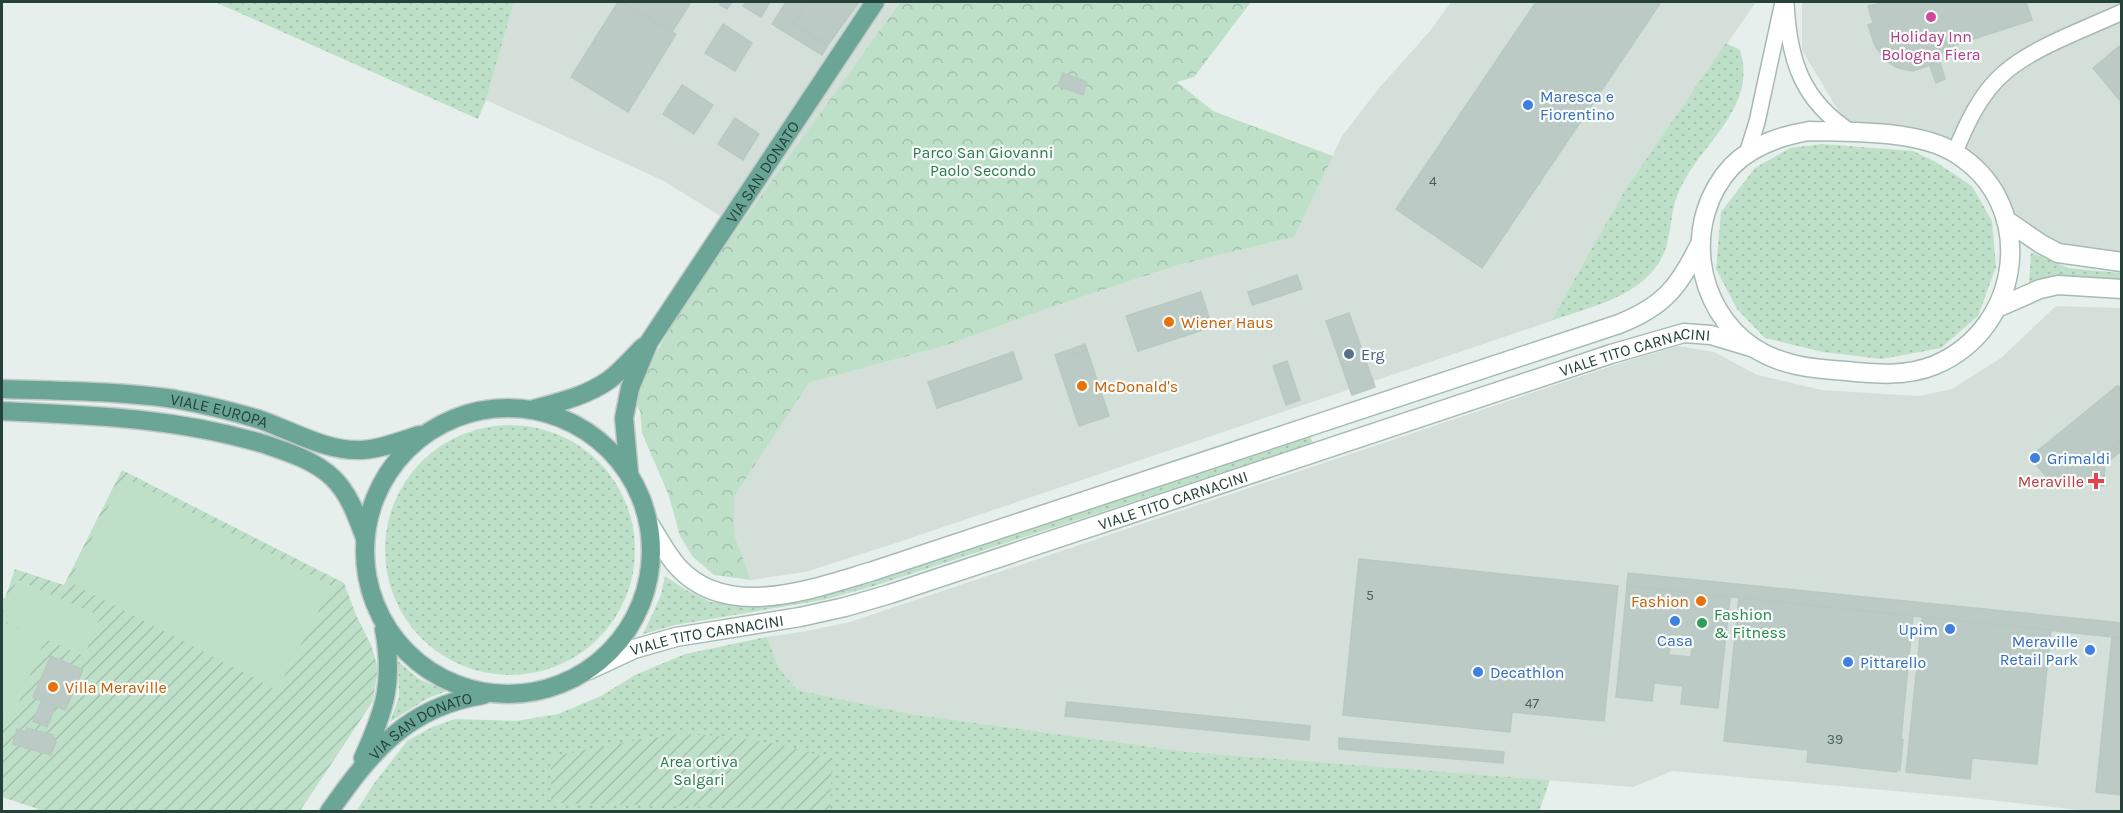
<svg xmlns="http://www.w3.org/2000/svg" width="2123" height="813" font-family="Karla,sans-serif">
	<defs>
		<pattern id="grass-dots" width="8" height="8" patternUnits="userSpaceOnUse" patternTransform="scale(1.5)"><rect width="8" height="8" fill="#bfe0c8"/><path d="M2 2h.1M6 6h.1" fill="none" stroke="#a4c1ad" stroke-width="1.8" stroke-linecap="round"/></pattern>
		<pattern id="forest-crowns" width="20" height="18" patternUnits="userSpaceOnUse" patternTransform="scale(1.5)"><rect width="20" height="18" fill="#bfe0c8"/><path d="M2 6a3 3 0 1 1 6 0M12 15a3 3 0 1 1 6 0" fill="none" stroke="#a4c1ad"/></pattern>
		<pattern id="garden-furrows" width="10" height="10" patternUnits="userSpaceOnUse" patternTransform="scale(1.5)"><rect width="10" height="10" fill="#bfe0c8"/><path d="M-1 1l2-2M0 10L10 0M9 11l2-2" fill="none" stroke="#a4c1ad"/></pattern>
	</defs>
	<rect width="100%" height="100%" fill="#e6efeb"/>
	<g fill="#d4dfda">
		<path d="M 514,2 L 900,2 L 739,228 L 664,181 L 486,100 Z"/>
		<path d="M 1451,2 L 1756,2 L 1623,193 L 1551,321 L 893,544 L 805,572 L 751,580 L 734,534 L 734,497 L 809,383 L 944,346 L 1052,307 L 1178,265 L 1294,237 L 1342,136 L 1380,87 L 1430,31 Z"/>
		<path d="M 1802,2 L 2121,2 L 2121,262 L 2028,236 L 1955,152 L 1851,132 L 1802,50 Z"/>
		<path d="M 2056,306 L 2121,308 L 2121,811 L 2088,811 L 1961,797 L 1672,771 L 1633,787 L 1189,752 L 911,714 L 797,690 L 779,668 L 767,637 L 807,631 L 850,622 L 1627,361 L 1678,346 L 1714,352 L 1757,375 L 1822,390 L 1919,396 L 1952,389 L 2001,358 Z"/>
	</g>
	<g fill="url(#grass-dots)">
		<path d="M 215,2 L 514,2 L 486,100 L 478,119 Z"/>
		<path d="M 1726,43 L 1740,50 C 1758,107 1703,141 1681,187 C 1665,218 1677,248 1649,275 C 1624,301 1583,309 1551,321 L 1623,193 Z"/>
		<path d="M 1822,144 L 1913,151 L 1936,162 L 1972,186 L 1992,221 L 1996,267 L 1978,316 L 1941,348 L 1882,359 L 1823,352 L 1765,338 L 1737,309 L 1716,269 L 1721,212 L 1755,168 L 1790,148 Z"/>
		<path d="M 2031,252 L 2068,268 L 2121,273 L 2121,280 L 2054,276 L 2029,283 Z"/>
		<circle cx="510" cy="550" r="125"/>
		<path d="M 1310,436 L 1313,443 L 874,586 L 823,600 L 675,625 L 643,634 L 661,595 L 665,576 L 686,590 L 711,602 L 763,605 L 871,580 Z"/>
		<path d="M 767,637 L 779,668 L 797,690 L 911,714 L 1189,752 L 1550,780 L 1539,812 L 356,812 L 373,785 L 407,741 L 432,727 L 455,719 L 516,721 L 558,714 L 601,696 L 635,675 L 685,654 Z"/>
		<path d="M 398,661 L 419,679 L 447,691 L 428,698 L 390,722 L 399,697 Z"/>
	</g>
	<path fill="url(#forest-crowns)" d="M 900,2 L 1251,2 L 1194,77 L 1177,82 L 1213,111 L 1333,156 L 1294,237 L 1178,265 L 1052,307 L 944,346 L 809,383 L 734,497 L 734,534 L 751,580 L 714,575 L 693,557 L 680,536 L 669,496 L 642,433 L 640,411 L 636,404 L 641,379 L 687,299 Z"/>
	<g fill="url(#garden-furrows)">
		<path d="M 122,470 L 344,583 L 356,615 L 371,645 L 378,668 L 373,701 L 300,811 L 37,811 L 38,809 L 2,797 L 2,598 L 5,598 L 15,569 L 64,585 Z"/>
		<path d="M 689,734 C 738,737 786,742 832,760 L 830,810 L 551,803 L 551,757 L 641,739 Z"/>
	</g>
	<g fill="#bfe0c8">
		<path d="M 124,477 L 332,586 L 277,690 L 69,582 Z"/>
		<path d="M 17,580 L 101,616 L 84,656 L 45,639 L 11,721 L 2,717 L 2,627 L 3,622 L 26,631 L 2,620 L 2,615 Z"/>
	</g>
	<g fill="#bbcac4" stroke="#b8c9c2" stroke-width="1.5" fill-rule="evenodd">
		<path d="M 618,2 L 621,2 L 676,34 L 628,112 L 571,77 Z"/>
		<path d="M 621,2 L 691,2 L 672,32 Z"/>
		<path d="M 722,2 L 732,2 L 727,9 L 720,5 Z"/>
		<path d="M 746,2 L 770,2 L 761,17 L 743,6 Z"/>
		<path d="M 786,2 L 808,2 L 793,23 L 828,45 L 822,55 L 772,24 Z"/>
		<path d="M 808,2 L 859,2 L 828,45 L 793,23 Z"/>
		<path d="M 1536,2 L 1661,2 L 1482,268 L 1396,209 Z"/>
		<path d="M 1885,2 L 2026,2 L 2032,20 L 1946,48 L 1933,64 L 1913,71 L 1898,68 L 1886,61 L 1875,46 L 1868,25 L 1873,23 L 1868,6 Z"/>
		<path d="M 723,24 L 752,43 L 735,71 L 705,53 Z"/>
		<path d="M 2122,44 L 2122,103 L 2093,68 Z"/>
		<path d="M 1939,59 L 1945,79 L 1936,83 L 1930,66 Z"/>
		<path d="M 1063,73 L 1087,82 L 1083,95 L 1058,86 Z"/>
		<path d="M 682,85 L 713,105 L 694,134 L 663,114 Z"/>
		<path d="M 735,118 L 759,134 L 743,160 L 718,144 Z"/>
		<path d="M 1297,275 L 1302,289 L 1252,305 L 1248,292 Z"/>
		<path d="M 1201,292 L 1212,327 L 1138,351 L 1126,316 Z"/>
		<path d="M 1349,313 L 1375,387 L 1352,395 L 1326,321 Z"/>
		<path d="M 1085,344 L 1087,350 L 1071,356 L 1069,350 Z"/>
		<path d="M 1069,350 L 1071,356 L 1087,350 L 1109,416 L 1079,426 L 1055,355 Z"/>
		<path d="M 1013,352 L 1022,379 L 937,408 L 928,382 Z"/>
		<path d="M 1287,361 L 1300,400 L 1286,405 L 1273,366 Z"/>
		<path d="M 2117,386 L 2122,387 L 2122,439 L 2097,459 L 2105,468 L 2103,486 L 2049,480 L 2030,457 Z"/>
		<path d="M 2122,439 L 2122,450 L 2103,466 L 2097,459 Z"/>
		<path d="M 1359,559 L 1618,586 L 1604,721 L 1512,712 L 1510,732 L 1343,715 Z"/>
		<path d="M 1628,573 L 2122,623 L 2122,638 L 1627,586 Z"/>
		<path d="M 1627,586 L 1730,597 L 1718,708 L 1681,704 L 1683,686 L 1654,683 L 1652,701 L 1616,697 ZM 1671,634 L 1693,636 L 1691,657 L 1669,655 Z"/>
		<path d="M 1739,598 L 1913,616 L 1901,739 L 1903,740 L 1900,770 L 1897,770 L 1897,772 L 1807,762 L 1808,750 L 1724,741 Z"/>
		<path d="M 1922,617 L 2051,630 L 2037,764 L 1972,758 L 1970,779 L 1906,772 Z"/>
		<path d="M 2112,637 L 2122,638 L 2122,795 L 2096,792 Z"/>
		<path d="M 51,656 L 83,670 L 65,710 L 33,697 Z"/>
		<path d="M 42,700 L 56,706 L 47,727 L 33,721 Z"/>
		<path d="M 1067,702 L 1310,726 L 1309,740 L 1065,716 Z"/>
		<path d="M 27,728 L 53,735 L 56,742 L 51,755 L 22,747 Z"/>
		<path d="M 17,729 L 26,732 L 22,747 L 13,744 Z"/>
		<path d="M 1339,738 L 1504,752 L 1503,763 L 1339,749 Z"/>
	</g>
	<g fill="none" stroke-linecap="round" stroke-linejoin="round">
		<defs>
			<g id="street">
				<path d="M 1786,4 C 1789,60 1802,101 1851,132"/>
				<path d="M 1955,152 C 1966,125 1980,94 2003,74 C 2031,48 2086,29 2122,12"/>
				<path d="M 1747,154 L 1757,122 L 1783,2"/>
			</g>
			<g id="secondary">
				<path d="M 1809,131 C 1851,132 1919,130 1955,153 C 2039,204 2023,328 1935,365 C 1906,377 1876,374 1846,371 C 1814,369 1782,366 1754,348 C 1694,308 1682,220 1732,166 C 1753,145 1780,136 1809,131 Z"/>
				<path d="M 2006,220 L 2041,244 L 2058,253 L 2122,262"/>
				<path d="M 1997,308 L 2040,289 L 2058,285 L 2122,289"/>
				<path d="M 650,525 C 659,539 667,555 678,567 C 727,621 812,589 870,572 L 1619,324 C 1664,306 1679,287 1700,244"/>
				<path id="s1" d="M 589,670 L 634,649 L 676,637 L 800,617 L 845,607 L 890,594 L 1611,354 L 1684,333 L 1711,335 L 1754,348"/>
			</g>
			<g id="primary">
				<path id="s2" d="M 2,389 C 59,391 117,391 174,399 C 202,404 231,411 258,419 C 291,430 326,452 362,450 C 381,449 401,441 419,435"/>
				<circle cx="508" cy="551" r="143"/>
				<path d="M 534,409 C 560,402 586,396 609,380 C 621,371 632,358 643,347"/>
				<path d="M 2,411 C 92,415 177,418 264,444 C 288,452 314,460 333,478 C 350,495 357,517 365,538"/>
				<path id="s3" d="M 629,473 L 624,418 L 630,388 L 649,342 L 875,2"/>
				<path d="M 363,758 C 385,710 394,682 384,629"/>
				<path id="s4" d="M 329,812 C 371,752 407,707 483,695"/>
			</g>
		</defs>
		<use href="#street" stroke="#a8b8b2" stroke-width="18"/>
		<use href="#secondary" stroke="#a4bbb3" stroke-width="21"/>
		<use href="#primary" stroke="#c2cac8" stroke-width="21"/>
		<use href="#street" stroke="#fff" stroke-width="15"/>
		<use href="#secondary" stroke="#fff" stroke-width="18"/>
		<use href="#primary" stroke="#6aa596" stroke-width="18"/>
	</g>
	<circle fill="#d1479c" stroke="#f7fbf9" stroke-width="2" cx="1931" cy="17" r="6"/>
	<g fill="#3f7fe0" stroke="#f7fbf9" stroke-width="2">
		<circle cx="1528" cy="105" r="6"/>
		<circle cx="2035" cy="458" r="6"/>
		<circle cx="1675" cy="621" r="6"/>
		<circle cx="1950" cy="629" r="6"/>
		<circle cx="2090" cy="650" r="6"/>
		<circle cx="1848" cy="662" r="6"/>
		<circle cx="1478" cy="672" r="6"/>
	</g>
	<g fill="#e8710a" stroke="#f7fbf9" stroke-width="2">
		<circle cx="1169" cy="322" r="6"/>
		<circle cx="1082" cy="386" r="6"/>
		<circle cx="1701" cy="601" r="6"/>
		<circle cx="53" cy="687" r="6"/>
	</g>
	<circle fill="#5c6f8a" stroke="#f7fbf9" stroke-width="2" cx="1349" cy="354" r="6"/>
	<path fill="#e0444e" stroke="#f7fbf9" stroke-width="2" d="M2093 472h6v6h6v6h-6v6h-6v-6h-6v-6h6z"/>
	<circle fill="#2e9e5b" stroke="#f7fbf9" stroke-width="2" cx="1702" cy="623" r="6"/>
	<g text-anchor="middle" stroke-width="4.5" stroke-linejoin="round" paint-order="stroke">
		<g font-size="14" fill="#4a645c">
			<text x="1433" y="186">4</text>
			<text x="1370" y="600">5</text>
			<text x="1532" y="708">47</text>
			<text x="1835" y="744">39</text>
		</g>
		<g font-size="16" fill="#b23c85" stroke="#f7fbf9">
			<text x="1931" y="42">Holiday Inn<tspan x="1931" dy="18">Bologna Fiera</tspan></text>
		</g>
		<g font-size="16" fill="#366cbe" stroke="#f7fbf9" text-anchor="start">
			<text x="1540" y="102">Maresca e<tspan x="1540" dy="18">Fiorentino</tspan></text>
			<text x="2047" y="464">Grimaldi</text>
			<text x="1938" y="635" text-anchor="end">Upim</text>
			<text x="1675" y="646" text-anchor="middle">Casa</text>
			<text x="2078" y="647" text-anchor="end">Meraville<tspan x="2078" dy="18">Retail Park</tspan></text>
			<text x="1860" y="668">Pittarello</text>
			<text x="1490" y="678">Decathlon</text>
		</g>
		<g font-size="16" fill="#2d7a4b" stroke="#f7fbf9">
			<text x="983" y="158">Parco San Giovanni<tspan x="983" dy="18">Paolo Secondo</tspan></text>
			<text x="699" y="767">Area ortiva<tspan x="699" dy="18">Salgari</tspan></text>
		</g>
		<g font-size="16" fill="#24423a" stroke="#f7fbf9">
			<text dy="6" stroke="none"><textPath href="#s3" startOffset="340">VIA SAN DONATO</textPath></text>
			<text dy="6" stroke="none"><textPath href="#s1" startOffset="1096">VIALE TITO CARNACINI</textPath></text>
			<text dy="6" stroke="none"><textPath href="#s2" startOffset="219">VIALE EUROPA</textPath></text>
			<text dy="6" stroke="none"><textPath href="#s1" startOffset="610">VIALE TITO CARNACINI</textPath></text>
			<text dy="6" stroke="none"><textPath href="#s1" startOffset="124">VIALE TITO CARNACINI</textPath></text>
			<text dy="6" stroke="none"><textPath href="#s4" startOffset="129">VIA SAN DONATO</textPath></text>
		</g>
		<g font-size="16" fill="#c56008" stroke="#f7fbf9" text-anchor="start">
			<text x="1181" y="328">Wiener Haus</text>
			<text x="1094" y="392">McDonald's</text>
			<text x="1689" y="607" text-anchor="end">Fashion</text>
			<text x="65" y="693">Villa Meraville</text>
		</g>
		<g font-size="16" fill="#4e5e75" stroke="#f7fbf9" text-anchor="start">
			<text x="1361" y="360">Erg</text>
		</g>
		<g font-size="16" fill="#be3a42" stroke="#f7fbf9" text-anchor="end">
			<text x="2084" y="487">Meraville</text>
		</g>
		<g font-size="16" fill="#27864d" stroke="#f7fbf9" text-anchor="start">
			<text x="1714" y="620">Fashion<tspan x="1714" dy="18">&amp; Fitness</tspan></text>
		</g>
	</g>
	<rect width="2123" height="813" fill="none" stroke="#24423a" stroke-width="6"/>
</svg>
